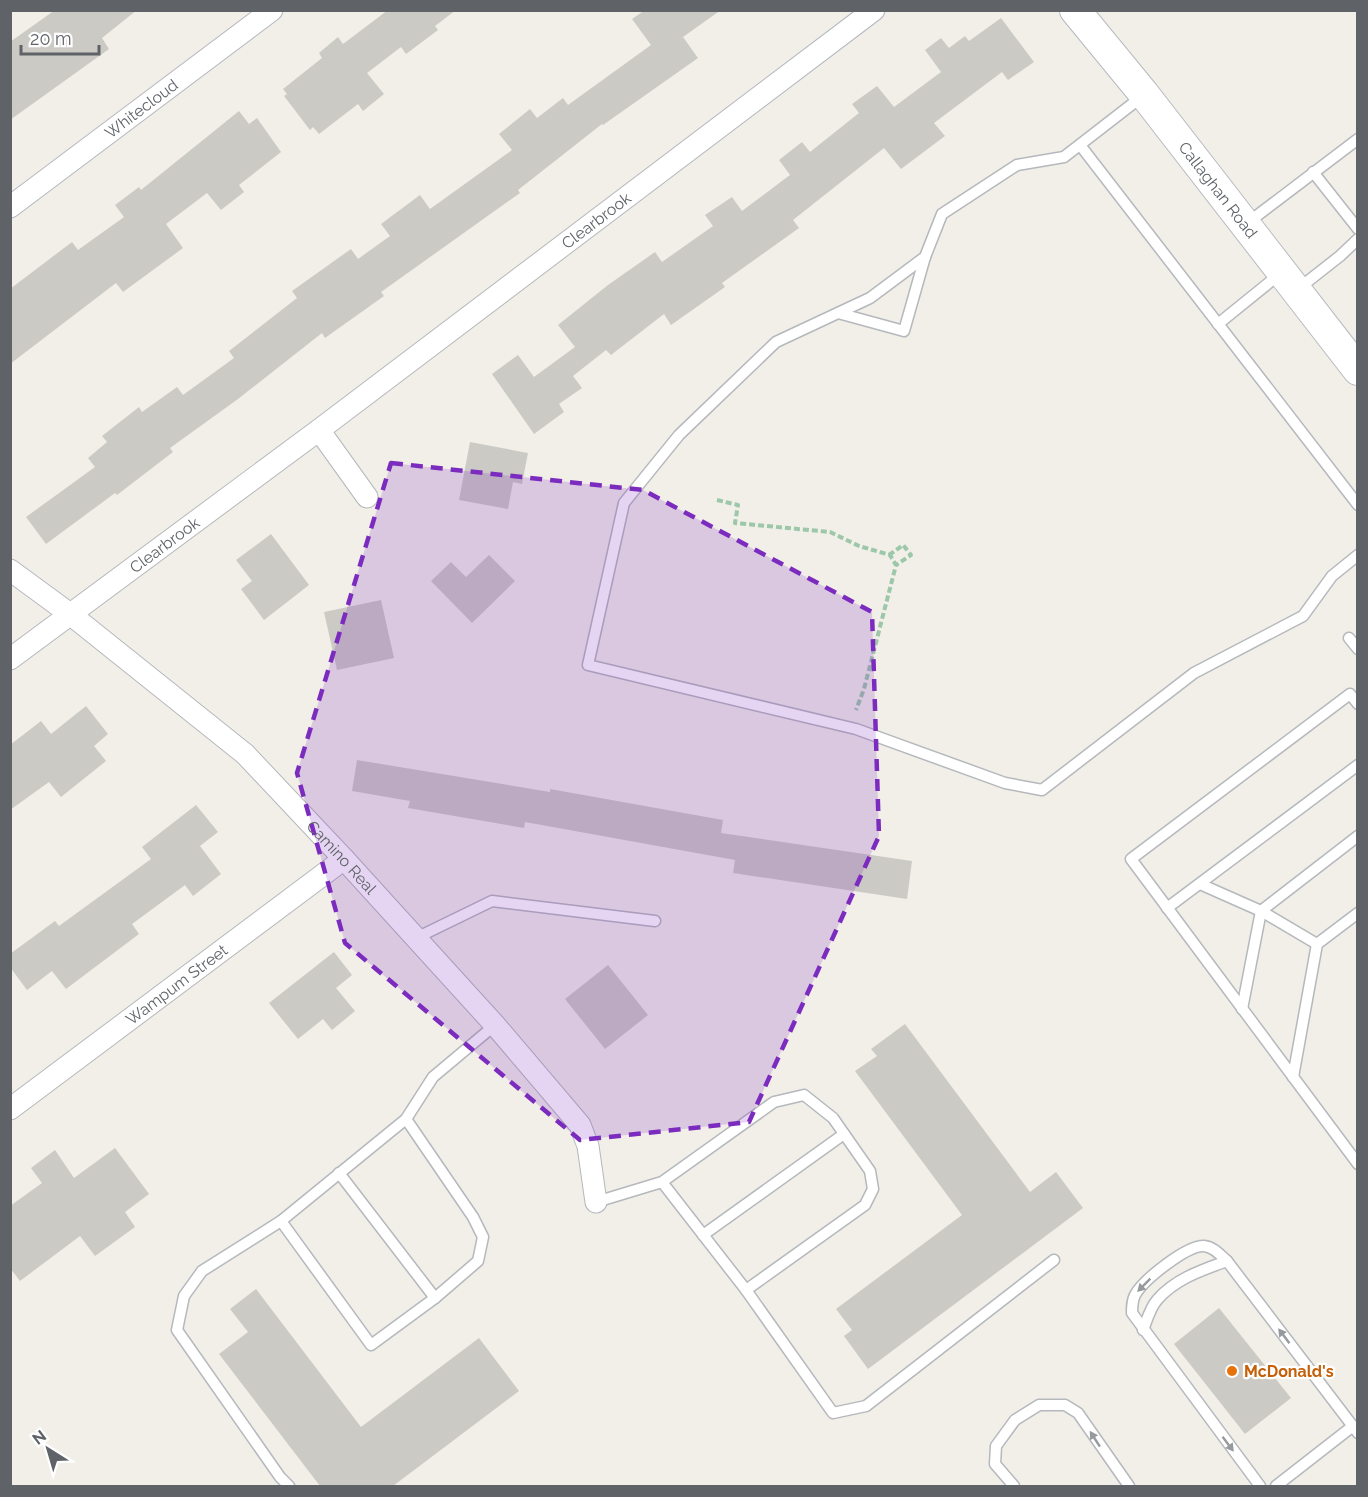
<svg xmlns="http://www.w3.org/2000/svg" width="1368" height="1497" font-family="Raleway,sans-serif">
	<rect width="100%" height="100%" fill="#f1efe8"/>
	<g fill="#cccac5">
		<path d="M 55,10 L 137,10 L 102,38 L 109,49 L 10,120 L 10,42 Z"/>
		<path d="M 388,10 L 456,10 L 435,26 L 438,30 L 406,54 L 401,47 L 367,73 L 384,94 L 363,111 L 358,104 L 319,134 L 313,127 L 310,130 L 284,96 L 287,94 L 283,89 L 322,58 L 319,53 L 338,37 L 343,44 Z"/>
		<path d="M 645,10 L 721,10 L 683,37 L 698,58 L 603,125 L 602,124 L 518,190 L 520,193 L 381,292 L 384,296 L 325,338 L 322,333 L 238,399 L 170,448 L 173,452 L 117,495 L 115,493 L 46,544 L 26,517 L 95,467 L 88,458 L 107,442 L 102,436 L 139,407 L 142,412 L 177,387 L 183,395 L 234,358 L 229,351 L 297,298 L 292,291 L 351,249 L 358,259 L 390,236 L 381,224 L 420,195 L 430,209 L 512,150 L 499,134 L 530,109 L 537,118 L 563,98 L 568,105 L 651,45 L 632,19 Z"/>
		<path d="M 1001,18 L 1034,62 L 1008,80 L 1002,72 L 934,123 L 945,136 L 901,169 L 884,148 L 793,220 L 799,228 L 722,283 L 725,287 L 671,325 L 664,314 L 611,355 L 606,350 L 573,376 L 582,388 L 559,404 L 564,412 L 534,434 L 492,374 L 518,355 L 534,377 L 575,347 L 558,325 L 608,285 L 655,252 L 662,262 L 713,226 L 705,215 L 732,197 L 742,211 L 790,175 L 779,160 L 802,142 L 810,152 L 859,113 L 852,104 L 877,86 L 894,107 L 941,72 L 925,50 L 941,38 L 949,48 L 965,36 L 969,41 Z"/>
		<path d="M 239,111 L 249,124 L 257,118 L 281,152 L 239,185 L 244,192 L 221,210 L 207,193 L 166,224 L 183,248 L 123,292 L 116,283 L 10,364 L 10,289 L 72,242 L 78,250 L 124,217 L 115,205 L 139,187 L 141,190 Z"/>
		<path d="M 470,442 L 528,453 L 522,484 L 513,482 L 508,509 L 459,500 Z"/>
		<path d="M 271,534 L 309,585 L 264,620 L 241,589 L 252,581 L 236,560 Z"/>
		<path d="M 489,555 L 515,581 L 472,623 L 431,581 L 451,562 L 466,577 Z"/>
		<path d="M 381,600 L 394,658 L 337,670 L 324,612 Z"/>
		<path d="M 86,706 L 108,734 L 94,746 L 106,761 L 61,797 L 49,782 L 10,810 L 10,745 L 41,721 L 51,734 Z"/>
		<path d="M 357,760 L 550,792 L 550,789 L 723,820 L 721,833 L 912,861 L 907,899 L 733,873 L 735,860 L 525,822 L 524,828 L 408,808 L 410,801 L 352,791 Z"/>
		<path d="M 196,805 L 218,832 L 200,846 L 221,874 L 193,896 L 185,885 L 132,924 L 139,934 L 66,989 L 52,971 L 27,990 L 10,967 L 10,954 L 55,921 L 59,926 L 151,859 L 142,847 Z"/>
		<path d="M 334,952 L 352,975 L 336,988 L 355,1011 L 332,1030 L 323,1019 L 298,1039 L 269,1003 Z"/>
		<path d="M 608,965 L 648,1015 L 605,1049 L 565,999 Z"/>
		<path d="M 905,1024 L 1030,1192 L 1056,1172 L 1083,1208 L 868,1369 L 844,1336 L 852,1330 L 836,1309 L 962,1215 L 855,1071 L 877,1056 L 871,1049 Z"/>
		<path d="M 115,1148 L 149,1194 L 125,1212 L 135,1227 L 95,1256 L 80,1236 L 20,1281 L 10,1268 L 10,1206 L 42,1183 L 31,1168 L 55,1150 L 74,1178 Z"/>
		<path d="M 256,1289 L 361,1427 L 479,1338 L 519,1391 L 393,1486 L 320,1486 L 219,1354 L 248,1332 L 230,1309 Z"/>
		<path d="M 1219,1308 L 1291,1398 L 1245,1434 L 1174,1344 Z"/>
	</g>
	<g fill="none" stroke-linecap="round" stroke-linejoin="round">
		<defs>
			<g id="service">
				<path d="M 1144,95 L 1064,157 L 1017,165 L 942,214 L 925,257 L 870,298 L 776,342 L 679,435 L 624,503 L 588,665 L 856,729 L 1005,783 L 1042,790 L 1194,673 L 1303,616 L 1332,576 L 1358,555"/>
				<path d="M 1080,145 L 1358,505"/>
				<path d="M 1313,172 L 1358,229"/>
				<path d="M 1246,224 L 1358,139"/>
				<path d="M 1298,289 L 1340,256 L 1358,239"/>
				<path d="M 838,313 L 904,331 L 925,257"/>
				<path d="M 1218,324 L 1281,273"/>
				<path d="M 1349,638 L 1358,649"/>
				<path d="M 1358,704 L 1350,694 L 1131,859 L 1358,1164"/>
				<path d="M 1358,836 L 1261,911 L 1317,944 L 1358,913"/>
				<path d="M 1200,884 L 1261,911 L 1242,1009"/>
				<path d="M 1167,908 L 1358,765"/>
				<path d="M 416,938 L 492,901 L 655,921"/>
				<path d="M 1293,1077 L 1317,944"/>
				<path d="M 406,1119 L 281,1221 L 371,1345 L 435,1298 L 478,1261 L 483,1237 L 473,1217 L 406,1119 L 433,1077 L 495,1025"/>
				<path d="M 339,1173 L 435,1298"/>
				<path d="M 596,1202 L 662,1182 L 774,1102 L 804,1095 L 833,1118 L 870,1171 L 873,1189 L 865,1205 L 746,1290 L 662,1182"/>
				<path d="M 281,1221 L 202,1271 L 184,1296 L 177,1330 L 280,1477 L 289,1486"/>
				<path d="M 703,1235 L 844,1134"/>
				<path d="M 746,1290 L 833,1413 L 866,1406 L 1054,1260"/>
				<path d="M 1143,1330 C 1147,1320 1150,1308 1157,1300 C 1175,1279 1202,1270 1227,1261"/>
				<path d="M 1014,1486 L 995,1464 L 996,1446 L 1015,1420 L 1039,1405 L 1065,1405 L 1078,1413 L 1129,1486"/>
				<path d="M 1260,1486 L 1132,1313 C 1132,1306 1132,1301 1135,1295 C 1143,1280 1187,1245 1204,1246 C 1214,1247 1220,1255 1227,1261 L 1358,1433"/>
				<path d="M 1276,1486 L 1353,1426"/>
			</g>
			<g id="minor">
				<path id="s1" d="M 10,207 L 272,10"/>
				<path d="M 319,430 L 367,497"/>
				<path id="s2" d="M 10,570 L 70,614 L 245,754 L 344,859 L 495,1025 L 580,1125 L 588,1146 L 596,1202"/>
				<path id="s3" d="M 10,659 L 319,430 L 874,10"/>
				<path id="s4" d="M 10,1109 L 344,859"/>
			</g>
			<g id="secondary">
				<path id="s5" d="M 1075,10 L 1144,94 L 1358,370"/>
			</g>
		</defs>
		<use href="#service" stroke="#b5b8bc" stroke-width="13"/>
		<use href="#minor" stroke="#b5b8bc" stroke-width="23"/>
		<use href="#secondary" stroke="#b6babf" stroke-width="32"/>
		<g stroke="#9cc7a9" stroke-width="4" stroke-dasharray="6 3" stroke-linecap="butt">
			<path d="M 717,500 L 738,505 L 735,523 L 830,532 L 859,546 L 890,555 L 896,565 L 864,689 L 856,710"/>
			<path d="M 889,555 L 903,545 L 911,555 L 896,565"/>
		</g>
		<use href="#service" stroke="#fff" stroke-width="10"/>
		<use href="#minor" stroke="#fff" stroke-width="21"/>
		<use href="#secondary" stroke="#fff" stroke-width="30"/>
	</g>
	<defs><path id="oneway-solid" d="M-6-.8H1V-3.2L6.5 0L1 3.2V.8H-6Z" transform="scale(1.5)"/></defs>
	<g fill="#979a9d">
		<use href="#oneway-solid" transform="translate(1144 1285) rotate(135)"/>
		<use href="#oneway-solid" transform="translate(1284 1336) rotate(-127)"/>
		<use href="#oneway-solid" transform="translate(1095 1439) rotate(-123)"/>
		<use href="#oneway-solid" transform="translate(1228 1444) rotate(53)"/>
	</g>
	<path fill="#7b2cbf" fill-opacity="0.2" stroke="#7b2cbf" stroke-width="4.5" stroke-dasharray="12 8" stroke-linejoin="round" d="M 391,463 L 643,490 L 872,612 L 879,836 L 749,1122 L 580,1140 L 345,943 L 297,773 Z"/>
	<circle fill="#e8710a" stroke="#fff" stroke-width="2" cx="1232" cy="1371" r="6"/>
	<g text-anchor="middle" stroke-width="4.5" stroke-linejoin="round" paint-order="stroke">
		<g font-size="16" fill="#5f6368" stroke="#fff">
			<text dy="6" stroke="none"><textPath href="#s1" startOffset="164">Whitecloud</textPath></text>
			<text dy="6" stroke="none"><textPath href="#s5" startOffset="230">Callaghan Road</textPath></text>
			<text dy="6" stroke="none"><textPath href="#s3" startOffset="732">Clearbrook</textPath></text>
			<text dy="6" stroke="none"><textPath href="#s3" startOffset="192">Clearbrook</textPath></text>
			<text dy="6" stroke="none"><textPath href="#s2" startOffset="440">Camino Real</textPath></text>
			<text dy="6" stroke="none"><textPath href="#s4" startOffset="208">Wampum Street</textPath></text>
		</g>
		<g font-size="16" font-weight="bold" fill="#c56008" stroke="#fff" text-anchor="start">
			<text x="1244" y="1377">McDonald's</text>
		</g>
	</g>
	<rect width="1368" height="1497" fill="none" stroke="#5f6368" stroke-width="24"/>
	<g transform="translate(48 1449) rotate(323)" stroke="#ffffff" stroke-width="4.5" paint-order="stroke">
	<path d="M0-4.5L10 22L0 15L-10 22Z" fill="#5f6368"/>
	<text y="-9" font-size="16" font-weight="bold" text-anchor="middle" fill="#5f6368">N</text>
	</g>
	<path d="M21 45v9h78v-9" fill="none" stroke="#5f6368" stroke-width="3"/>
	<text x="30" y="45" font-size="18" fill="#5f6368" stroke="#ffffff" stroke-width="4.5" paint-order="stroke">20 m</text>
</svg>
